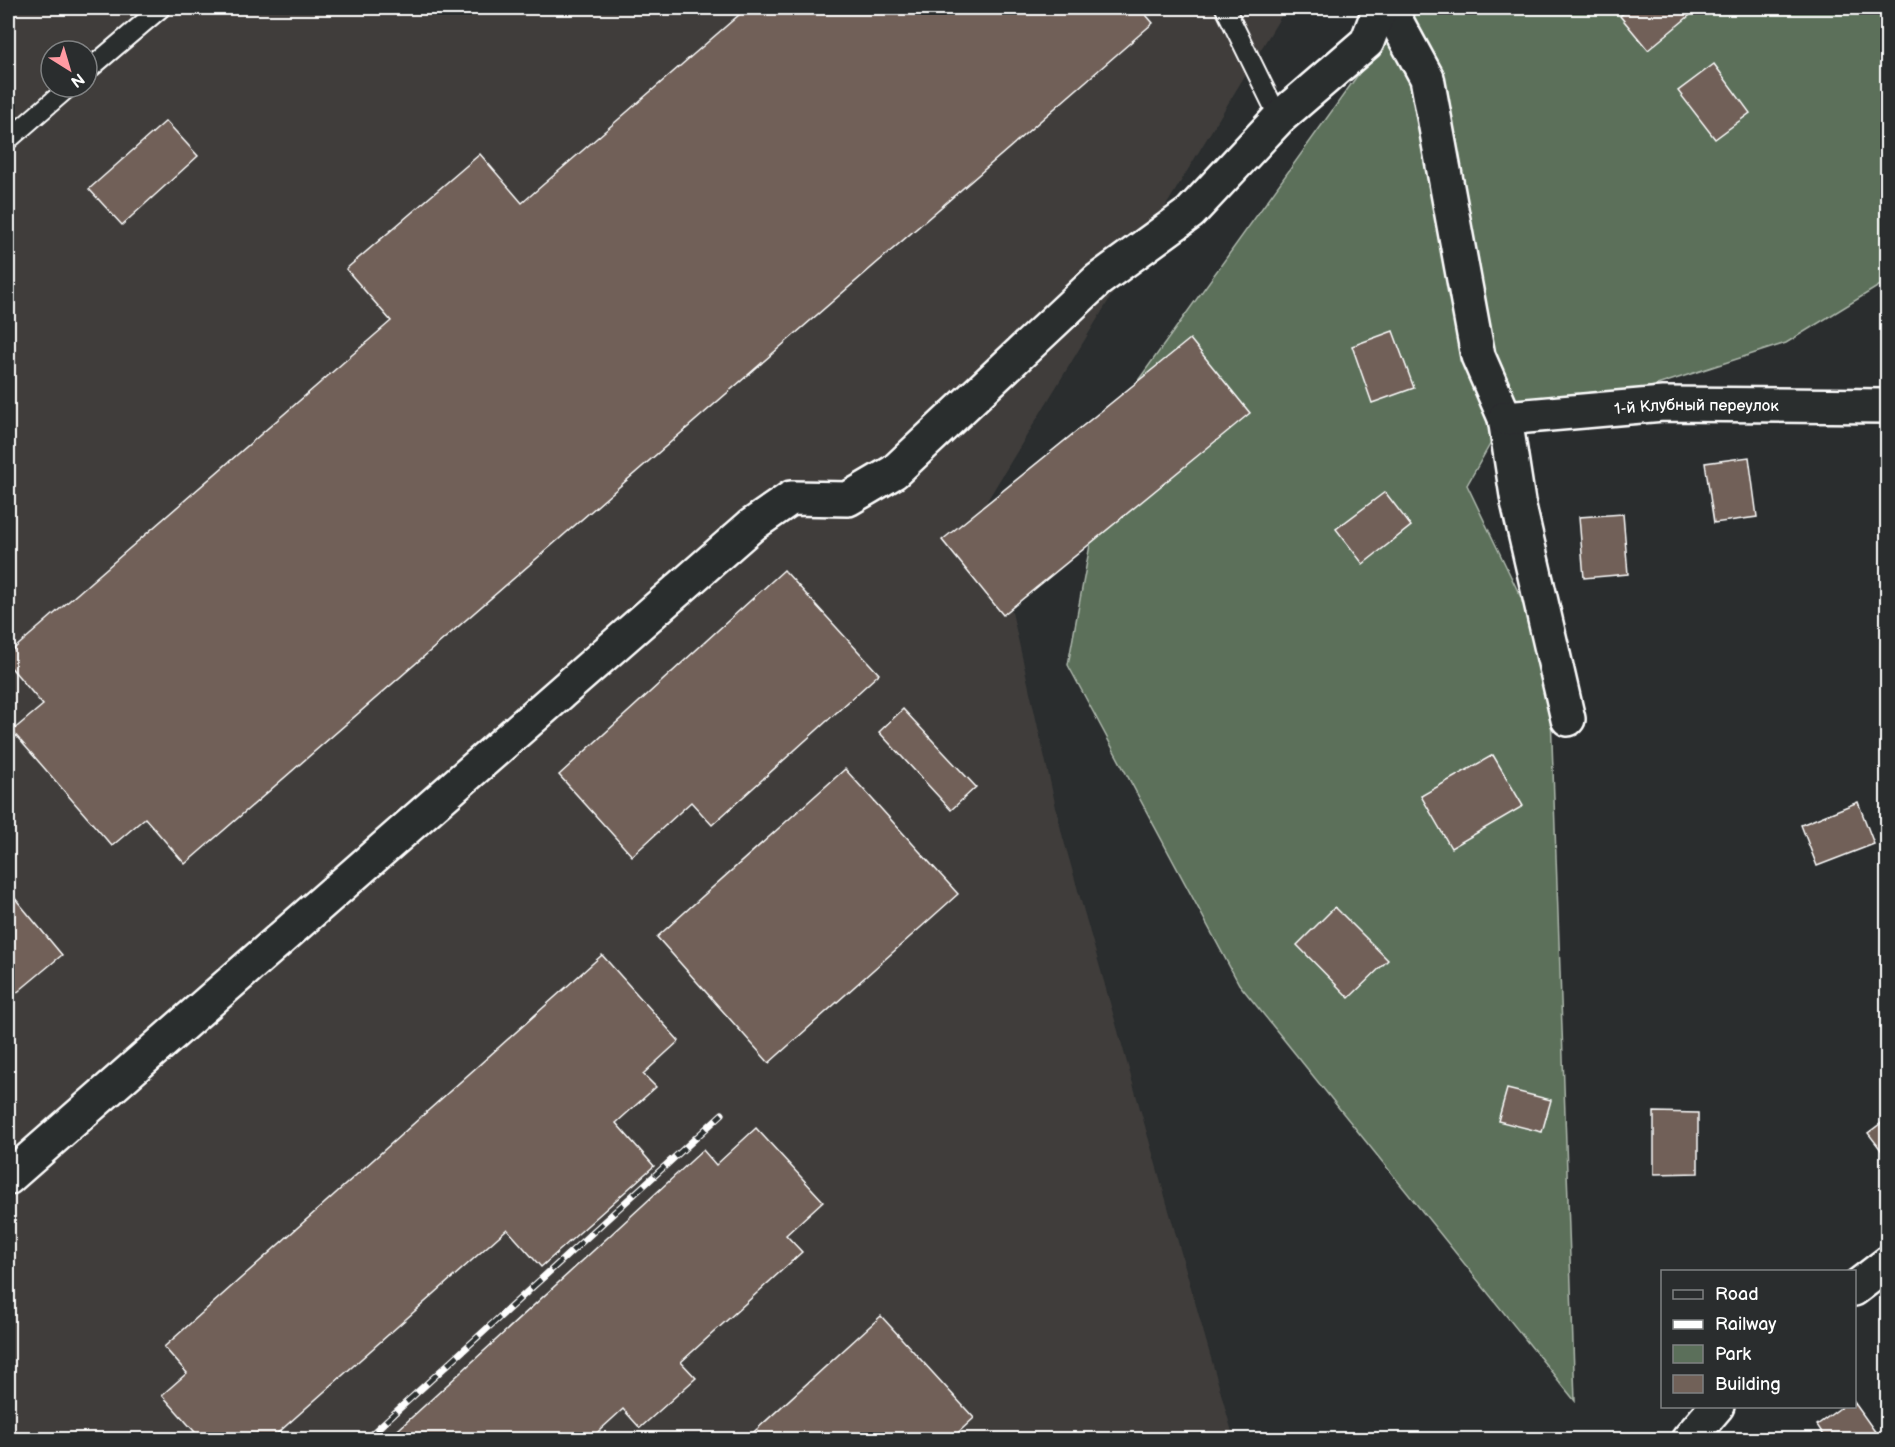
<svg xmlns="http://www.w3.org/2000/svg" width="1895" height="1447" font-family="'Balsamiq Sans',sans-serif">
	<rect width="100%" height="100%" fill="#2a2d2e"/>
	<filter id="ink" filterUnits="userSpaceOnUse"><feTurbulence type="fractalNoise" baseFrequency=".0167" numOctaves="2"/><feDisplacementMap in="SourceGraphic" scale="12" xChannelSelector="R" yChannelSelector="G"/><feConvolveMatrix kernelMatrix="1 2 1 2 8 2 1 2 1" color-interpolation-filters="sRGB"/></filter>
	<g filter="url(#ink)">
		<path fill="#3f3d3b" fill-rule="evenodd" d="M 8,8 L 1286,8 L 987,501 L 1062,834 L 1234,1439 L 8,1439 ZM 51,51 L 87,51 L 87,87 L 51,87 Z"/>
		<path fill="#5b6f5a" stroke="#adb7ac" stroke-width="1.5" d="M 1406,8 L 1887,8 L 1887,281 L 1786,343 L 1534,425 L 1505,418 L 1467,485 L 1549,656 L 1575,1401 L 1239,984 L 1068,665 L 1114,414 Z"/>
		<g fill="#716158" stroke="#fff" stroke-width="1.5">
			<path d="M 747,8 L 1140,8 L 1153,23 L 185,864 L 145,818 L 112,846 L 12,731 L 43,705 L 8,664 L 8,654 L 391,321 L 346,269 L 480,154 L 522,203 Z"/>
			<path d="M 1630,8 L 1692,8 L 1695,11 L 1648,50 L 1620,16 Z"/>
			<path d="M 1714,64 L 1750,113 L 1715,139 L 1678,91 Z"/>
			<path d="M 166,121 L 198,156 L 122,225 L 89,189 Z"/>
			<path d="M 1393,331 L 1414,388 L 1372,403 L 1352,346 Z"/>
			<path d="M 1190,339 L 1250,413 L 1003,615 L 942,540 Z"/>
			<path d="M 1749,457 L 1757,517 L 1714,523 L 1705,463 Z"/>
			<path d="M 1385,492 L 1411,526 L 1363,564 L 1336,529 Z"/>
			<path d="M 1623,514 L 1628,574 L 1584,578 L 1579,517 Z"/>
			<path d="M 784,570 L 879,674 L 712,825 L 691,802 L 632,856 L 559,775 Z"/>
			<path d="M 903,709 L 976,787 L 951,810 L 879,732 Z"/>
			<path d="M 1493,755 L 1523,806 L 1451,848 L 1421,796 Z"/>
			<path d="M 845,769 L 958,894 L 769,1063 L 657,937 Z"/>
			<path d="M 1858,802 L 1874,844 L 1817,866 L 1801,825 Z"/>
			<path d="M 8,890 L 62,955 L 8,1000 Z"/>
			<path d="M 1335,907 L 1388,960 L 1349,998 L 1297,945 Z"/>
			<path d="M 602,955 L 679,1041 L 643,1074 L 656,1087 L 616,1123 L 654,1166 L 541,1267 L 507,1229 L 270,1440 L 202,1440 L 162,1395 L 187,1373 L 164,1347 Z"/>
			<path d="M 1507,1089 L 1551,1100 L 1542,1132 L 1498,1121 Z"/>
			<path d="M 1654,1112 L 1698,1113 L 1698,1173 L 1654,1174 Z"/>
			<path d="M 1888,1118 L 1888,1159 L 1868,1133 Z"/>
			<path d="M 756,1128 L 823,1201 L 786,1235 L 802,1252 L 681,1362 L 696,1378 L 640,1428 L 623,1409 L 589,1440 L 387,1440 L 703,1150 L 716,1165 Z"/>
			<path d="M 881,1316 L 974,1418 L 950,1440 L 745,1440 Z"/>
			<path d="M 1854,1402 L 1881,1440 L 1827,1440 L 1817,1425 L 1843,1406 L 1854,1406 Z"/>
		</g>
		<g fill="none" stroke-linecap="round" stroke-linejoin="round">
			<defs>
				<g id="service">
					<path d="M 1225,8 L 1279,118"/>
					<path d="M 87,71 L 161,8"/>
					<path d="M 8,140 L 69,87"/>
				</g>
				<g id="minor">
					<path d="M 1389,8 L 1427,78 L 1478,356 L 1505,418 L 1518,502 L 1568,719"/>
					<path id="s1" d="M 1505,418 L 1663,404 L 1888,406"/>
					<path d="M 8,1178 L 752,525 L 791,498 L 848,499 L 894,472 L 1098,280 L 1190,213 L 1279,118 L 1367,42 L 1380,8"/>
					<path d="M 1854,1289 L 1888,1263"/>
					<path d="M 1688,1440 L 1717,1406"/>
				</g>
			</defs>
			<use href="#service" stroke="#fff" stroke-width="22"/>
			<use href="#minor" stroke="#fff" stroke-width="38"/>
			<use href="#service" stroke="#2a2d2e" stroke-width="18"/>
			<use href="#minor" stroke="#2a2d2e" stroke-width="33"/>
			<defs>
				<path id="rail" d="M 365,1440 L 722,1114"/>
			</defs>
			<use href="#rail" stroke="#fff" stroke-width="7"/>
			<use href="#rail" stroke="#2a2d2e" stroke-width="4.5" stroke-dasharray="14" stroke-linecap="butt"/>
		</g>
	</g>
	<g text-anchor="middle" stroke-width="6" stroke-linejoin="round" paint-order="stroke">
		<g font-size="16" fill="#fff" stroke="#2a2d2e">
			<text dy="6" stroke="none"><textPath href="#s1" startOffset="192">1-й Клубный переулок</textPath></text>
		</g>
	</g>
	<rect width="1895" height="1447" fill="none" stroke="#2a2d2e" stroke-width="30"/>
	<rect x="15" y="15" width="1865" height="1417" fill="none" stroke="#fff" stroke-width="2" filter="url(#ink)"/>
	<rect x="1661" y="1270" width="195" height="138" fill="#2a2d2e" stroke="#7f8182" stroke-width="1.5"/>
	<rect x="1673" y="1290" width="30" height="9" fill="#2a2d2e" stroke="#7f8182" stroke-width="1.5"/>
	<text x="1715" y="1300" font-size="18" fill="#ffffff">Road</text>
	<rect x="1673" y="1320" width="30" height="9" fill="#ffffff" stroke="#7f8182" stroke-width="1.5"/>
	<text x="1715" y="1330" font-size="18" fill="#ffffff">Railway</text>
	<rect x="1673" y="1345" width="30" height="18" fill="#5b6f5a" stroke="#7f8182" stroke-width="1.5"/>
	<text x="1715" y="1360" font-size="18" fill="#ffffff">Park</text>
	<rect x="1673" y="1375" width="30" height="18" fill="#716158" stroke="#7f8182" stroke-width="1.5"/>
	<text x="1715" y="1390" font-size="18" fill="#ffffff">Building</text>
	<g transform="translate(69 69) rotate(143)"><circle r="28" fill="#2a2d2e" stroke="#7f8182" stroke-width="1.5"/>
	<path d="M0-4.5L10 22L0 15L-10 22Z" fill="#ff9aa2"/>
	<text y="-9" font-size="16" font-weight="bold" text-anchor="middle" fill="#ffffff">N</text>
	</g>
</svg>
